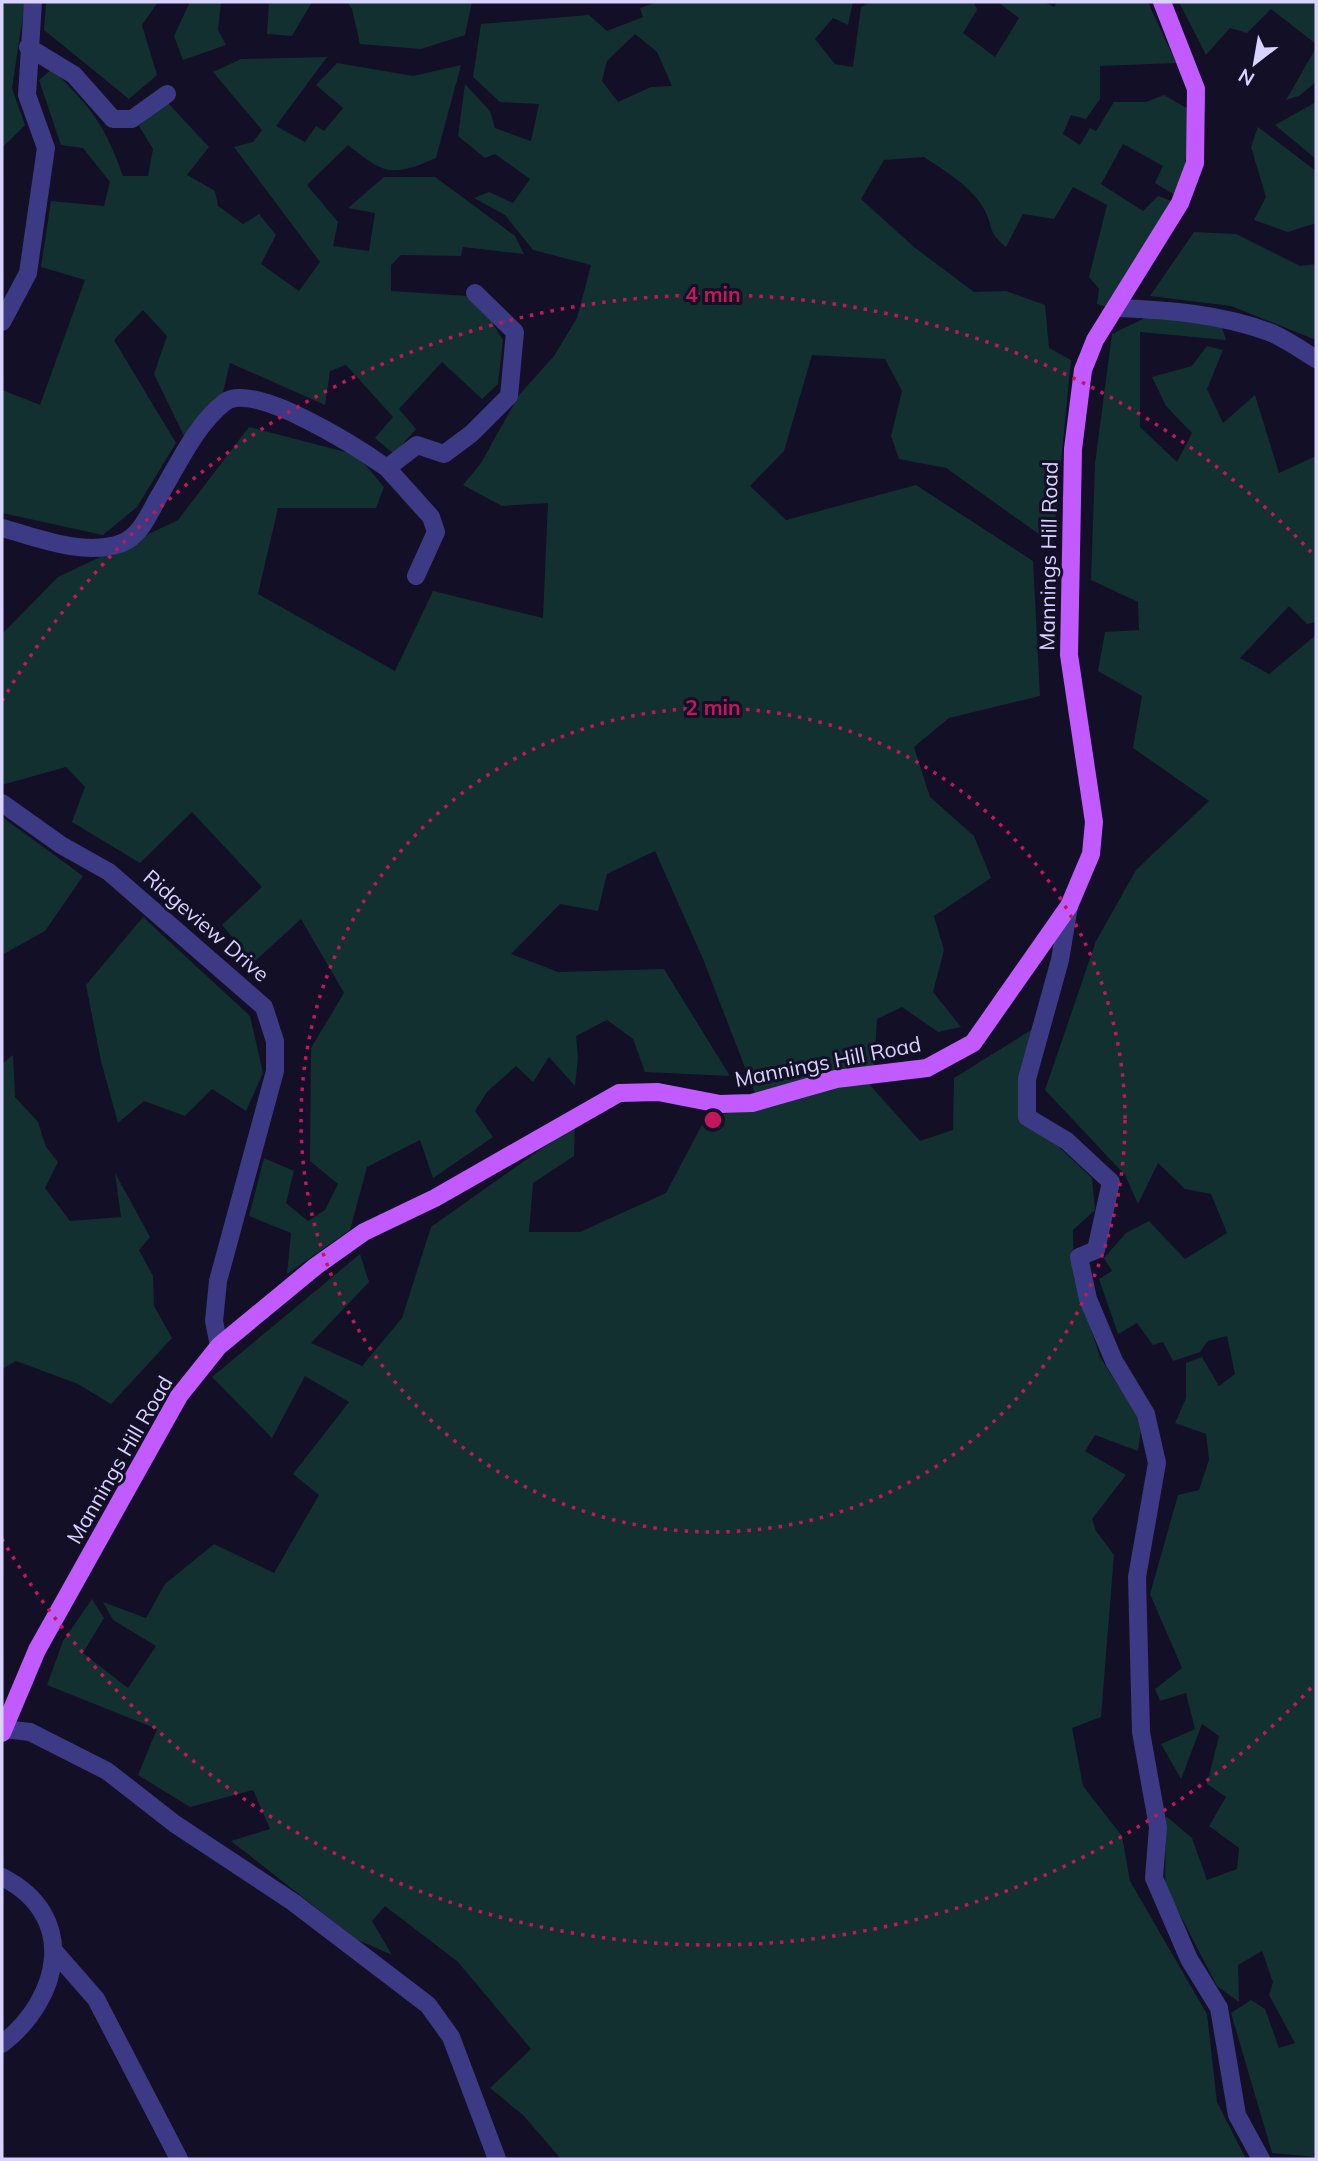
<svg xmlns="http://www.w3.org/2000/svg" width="1318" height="2161" font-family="Mulish,sans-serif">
	<rect width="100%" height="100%" fill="#130f26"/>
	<g fill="#12302f" fill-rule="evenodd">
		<path d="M 2,2 L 25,2 L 12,88 L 25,125 L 2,148 Z"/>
		<path d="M 46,2 L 158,2 L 142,25 L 157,75 L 129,99 L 44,30 Z"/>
		<path d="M 190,2 L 221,2 L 218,30 L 226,45 L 183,60 L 174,36 Z"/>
		<path d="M 277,2 L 312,2 L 292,36 L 267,34 L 269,4 Z"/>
		<path d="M 347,2 L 472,2 L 465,35 L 421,49 L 360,44 L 352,9 Z"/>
		<path d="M 658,2 L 853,2 L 848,25 L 833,18 L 815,39 L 835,64 L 853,67 L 861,7 L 871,2 L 974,2 L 977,10 L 963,33 L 995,57 L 1019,18 L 998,2 L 1044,2 L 1054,7 L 1057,2 L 1148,2 L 1176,63 L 1100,66 L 1100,99 L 1086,119 L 1071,115 L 1063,134 L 1080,145 L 1090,128 L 1096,131 L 1114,102 L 1146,102 L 1164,95 L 1190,110 L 1184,177 L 1175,195 L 1155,183 L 1163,166 L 1123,144 L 1101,184 L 1143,211 L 1158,196 L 1174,202 L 1105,307 L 1097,304 L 1099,289 L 1089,277 L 1107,205 L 1073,187 L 1054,219 L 1023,214 L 1006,247 C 986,230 994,227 984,209 C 971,186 945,171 924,157 L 884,160 L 861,199 L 914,247 L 974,292 L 1006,291 L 1045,305 L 1049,348 L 1071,360 L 1053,544 L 946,468 L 899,459 L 891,436 L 902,391 L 885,359 L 812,355 L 784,451 L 750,486 L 786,520 L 916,485 L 1033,561 L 1040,696 L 949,718 L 914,747 L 930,797 L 974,836 L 991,878 L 934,916 L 944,950 L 933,992 L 961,1027 L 938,1032 L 902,1007 L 877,1019 L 874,1068 L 756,1096 L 703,959 L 655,851 L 607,874 L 598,911 L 560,904 L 511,954 L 558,972 L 664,969 L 730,1076 L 645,1072 L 633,1039 L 607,1020 L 576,1036 L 578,1058 L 575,1086 L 549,1057 L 533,1082 L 516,1066 L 487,1092 L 475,1111 L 493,1137 L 433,1178 L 420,1140 L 367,1167 L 350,1230 L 287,1274 L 291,1233 L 249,1216 L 264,1158 L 294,1171 L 286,1203 L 308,1221 L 325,1210 L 338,1184 L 310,1161 L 311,1048 L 344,993 L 301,919 L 254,962 L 222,925 L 262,887 L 192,812 L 140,863 L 72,822 L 85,787 L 66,767 L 2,785 L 2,634 L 58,577 L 178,520 L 249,427 L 357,455 L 384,487 L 376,508 L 278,508 L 258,594 L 395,671 L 433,591 L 543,618 L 548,503 L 502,506 L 463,485 L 481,463 L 519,395 L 554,356 L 577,318 L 591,265 L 533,250 L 505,215 L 474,198 L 489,192 L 513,203 L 530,179 L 495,154 L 485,158 L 458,136 L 465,84 L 490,111 L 495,128 L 531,141 L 539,104 L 500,102 L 473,77 L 481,24 L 589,15 L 607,31 L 643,17 L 640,8 ZM 635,34 L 657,52 L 672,86 L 651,87 L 618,102 L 602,81 L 607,61 Z"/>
		<path d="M 1179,2 L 1316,2 L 1316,44 L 1271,9 L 1247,33 L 1230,28 L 1206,55 Z"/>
		<path d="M 1316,48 L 1316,82 L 1299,96 L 1286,100 Z"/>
		<path d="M 327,57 L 276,126 L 305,142 L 316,126 L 324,131 L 343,108 L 316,85 L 337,63 L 413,76 L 461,65 L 436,158 C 392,177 385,175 348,145 L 307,185 L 338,222 L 333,246 L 369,251 L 375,213 L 348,208 L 384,177 L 435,177 L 515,236 L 524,254 L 463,247 L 461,256 L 401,255 L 391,265 L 391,291 L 467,296 L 490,319 L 503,340 L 498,384 L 482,399 L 442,362 L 399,409 L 416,429 L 394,454 L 375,438 L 393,417 L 346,365 L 330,371 L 325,405 L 230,363 L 222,397 L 184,436 L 154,374 L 167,336 L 143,310 L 114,340 L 176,443 L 137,507 L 103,535 L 2,513 L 2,390 L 40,405 L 85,280 L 41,267 L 51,201 L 104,206 L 110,182 L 83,148 L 61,145 L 39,80 L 52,69 C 91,108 104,123 123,176 L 148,176 L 153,149 L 139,126 L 167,102 L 209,147 L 187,175 L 215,191 L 218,206 L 243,224 L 259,214 L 276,235 L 261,264 L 299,291 L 320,262 L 234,147 L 253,142 L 262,130 L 213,72 L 241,59 Z"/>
		<path d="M 1316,102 L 1316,159 L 1275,125 Z"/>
		<path d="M 1258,127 L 1316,171 L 1316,223 L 1288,232 L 1254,220 L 1266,197 L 1251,147 Z"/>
		<path d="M 1194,232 L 1236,234 L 1300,266 L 1316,264 L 1316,340 L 1231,306 L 1150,296 Z"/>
		<path d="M 1151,315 L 1222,327 L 1226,340 L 1140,332 L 1140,427 L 1177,462 L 1192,433 L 1166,406 L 1152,377 L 1192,366 L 1207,346 L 1223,350 L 1207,389 L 1223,423 L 1255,395 L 1279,473 L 1316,456 L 1316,622 L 1307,624 L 1289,606 L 1240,658 L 1269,674 L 1316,635 L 1316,2157 L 1272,2153 L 1231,2013 L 1251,2000 L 1265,2009 L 1279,2048 L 1295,2043 L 1269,1995 L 1273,1982 L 1262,1951 L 1238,1965 L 1239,2002 L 1217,1986 L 1165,1886 L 1166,1816 L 1192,1838 L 1207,1880 L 1237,1869 L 1239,1848 L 1209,1826 L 1226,1797 L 1207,1784 L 1219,1736 L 1202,1724 L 1181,1779 L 1161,1744 L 1195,1729 L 1186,1693 L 1160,1701 L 1155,1689 L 1182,1668 L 1150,1594 L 1178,1495 L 1199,1490 L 1209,1460 L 1206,1434 L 1175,1423 L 1186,1398 L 1186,1363 L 1202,1357 L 1219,1386 L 1235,1374 L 1227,1336 L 1208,1341 L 1200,1352 L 1173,1361 L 1163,1342 L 1153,1345 L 1137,1323 L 1118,1334 L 1099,1279 L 1112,1271 L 1104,1258 L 1126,1233 L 1149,1221 L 1185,1259 L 1227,1233 L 1211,1194 L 1185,1189 L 1158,1163 L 1138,1204 L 1125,1175 L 1045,1090 L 1096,941 L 1136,870 L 1209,801 L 1133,748 L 1142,696 L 1098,671 L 1105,632 L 1139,630 L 1138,602 L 1091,580 L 1095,464 L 1112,334 Z"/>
		<path d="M 2,817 L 83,876 L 45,931 L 2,955 Z"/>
		<path d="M 143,917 L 250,1016 L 263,1073 L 246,1111 L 212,1089 L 185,1116 L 144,1101 L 118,1123 L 101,1061 L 86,985 Z"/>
		<path d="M 1036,1027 L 1027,1117 L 1092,1178 L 1095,1210 L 1073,1230 L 1074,1278 L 1100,1357 L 1142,1423 L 1138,1451 L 1095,1435 L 1085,1451 L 1126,1475 L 1092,1519 L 1096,1531 L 1114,1555 L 1101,1717 L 1072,1728 L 1083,1786 L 1122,1836 L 1130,1881 L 1207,2014 L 1217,2102 L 1246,2159 L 561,2159 L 523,2115 L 490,2088 L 531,2049 L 458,1962 L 385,1906 L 372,1921 L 392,1955 L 356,1939 L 231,1841 L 270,1829 L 253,1790 L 190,1807 L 138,1775 L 157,1729 L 47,1685 L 63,1641 L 92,1599 L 104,1618 L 83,1653 L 128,1688 L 156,1646 L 113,1620 L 103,1602 L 146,1618 L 165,1584 L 214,1544 L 274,1573 L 319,1495 L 293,1474 L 349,1402 L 305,1376 L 272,1438 L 212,1377 L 360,1254 L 369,1282 L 311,1343 L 362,1366 L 402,1318 L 431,1227 L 575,1125 L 574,1156 L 533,1183 L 529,1232 L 580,1232 L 666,1193 L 705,1119 L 850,1082 L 869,1084 L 920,1141 L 953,1130 L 954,1078 Z"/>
		<path d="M 13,1055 L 15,1097 L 38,1122 L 46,1147 L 58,1162 L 45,1188 L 70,1221 L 121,1217 L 115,1173 L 150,1237 L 139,1250 L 153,1276 L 154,1306 L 172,1338 L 111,1404 L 78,1384 L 16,1361 L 2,1369 L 2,1064 Z"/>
	</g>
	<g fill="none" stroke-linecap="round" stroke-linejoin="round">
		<g stroke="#3d3a85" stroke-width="18">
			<path d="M 28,47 L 74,75 L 113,119 L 132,119 L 167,94"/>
			<path d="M 1118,308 C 1169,310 1220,314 1269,332 C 1285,338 1301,350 1316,359"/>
			<path d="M 2,322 L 28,273 L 46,148 L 27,95 L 33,2"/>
			<path d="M 387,468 L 431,517 L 436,532 L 416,576"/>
			<path d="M 2,528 C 39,538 84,557 122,543 C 140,536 149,514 158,498 C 177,467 195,425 225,402 C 253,380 360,449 387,468 L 417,445 L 444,454 L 471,434 L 509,396 L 515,332 L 475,293"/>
			<path d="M 2,803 L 61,845 L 109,872 L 264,1007 L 275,1041 L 275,1071 L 218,1281 L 214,1321 L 219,1346"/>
			<path d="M 1069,906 L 1060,960 L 1027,1079 L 1027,1117 L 1067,1141 L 1111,1182 L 1096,1250 L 1079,1257 L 1088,1299 L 1114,1361 L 1146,1414 L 1157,1463 L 1137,1577 L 1141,1732 L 1158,1827 L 1154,1878 L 1189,1959 L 1219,2008 L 1237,2115 L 1261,2159"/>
			<path d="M 5,1729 L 30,1732 L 107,1771 L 175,1824 L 293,1902 L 428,2005 L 451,2037 L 497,2159"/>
			<path d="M 2,1877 C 79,1916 61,1998 2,2044"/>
			<path d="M 54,1951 L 96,1999 L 179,2159"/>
		</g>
		<path stroke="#c25bff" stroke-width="18" d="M 2,1733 L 37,1650 L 179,1396 L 219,1346 L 316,1266 L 364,1232 L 435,1198 L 619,1093 L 658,1092 L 720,1104 L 752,1103 L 836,1079 L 927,1068 L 973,1043 L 1069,906 L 1091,854 L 1094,822 L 1069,655 L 1073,449 L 1083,370 L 1095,340 L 1180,203 L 1195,163 L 1196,89 L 1162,2"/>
	</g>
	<g fill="none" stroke="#c2185b" stroke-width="3.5" stroke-dasharray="3.5 7">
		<circle cx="713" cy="1120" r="412"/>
		<path d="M1311 1688A825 825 0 0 1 2 1539M2 701A825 825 0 0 1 1311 552"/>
	</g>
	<g text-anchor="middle" stroke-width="6" stroke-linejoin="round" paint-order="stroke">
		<g font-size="21" fill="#d9d4ff" stroke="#130f26">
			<text transform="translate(1049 556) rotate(-89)" y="7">Mannings Hill Road</text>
			<text transform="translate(206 926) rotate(41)" y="7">Ridgeview Drive</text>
			<text transform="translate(828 1062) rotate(-11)" y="7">Mannings Hill Road</text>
			<text transform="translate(120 1460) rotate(-60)" y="7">Mannings Hill Road</text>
		</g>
	</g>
	<circle cx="713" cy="1120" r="10" fill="#c2185b" stroke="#130f26" stroke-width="3.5"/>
	<g font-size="21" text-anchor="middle" font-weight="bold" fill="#c2185b" stroke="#130f26" stroke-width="6" stroke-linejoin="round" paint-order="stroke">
		<text x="713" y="302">4 min</text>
		<text x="713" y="715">2 min</text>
	</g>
	<rect width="1318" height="2161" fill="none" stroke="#d9d4ff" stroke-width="7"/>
	<g transform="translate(1255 63) rotate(211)" stroke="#130f26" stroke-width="5" paint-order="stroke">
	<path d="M0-5L12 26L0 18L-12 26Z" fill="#d9d4ff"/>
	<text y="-10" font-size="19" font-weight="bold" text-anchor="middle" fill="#d9d4ff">N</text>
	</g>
</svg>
